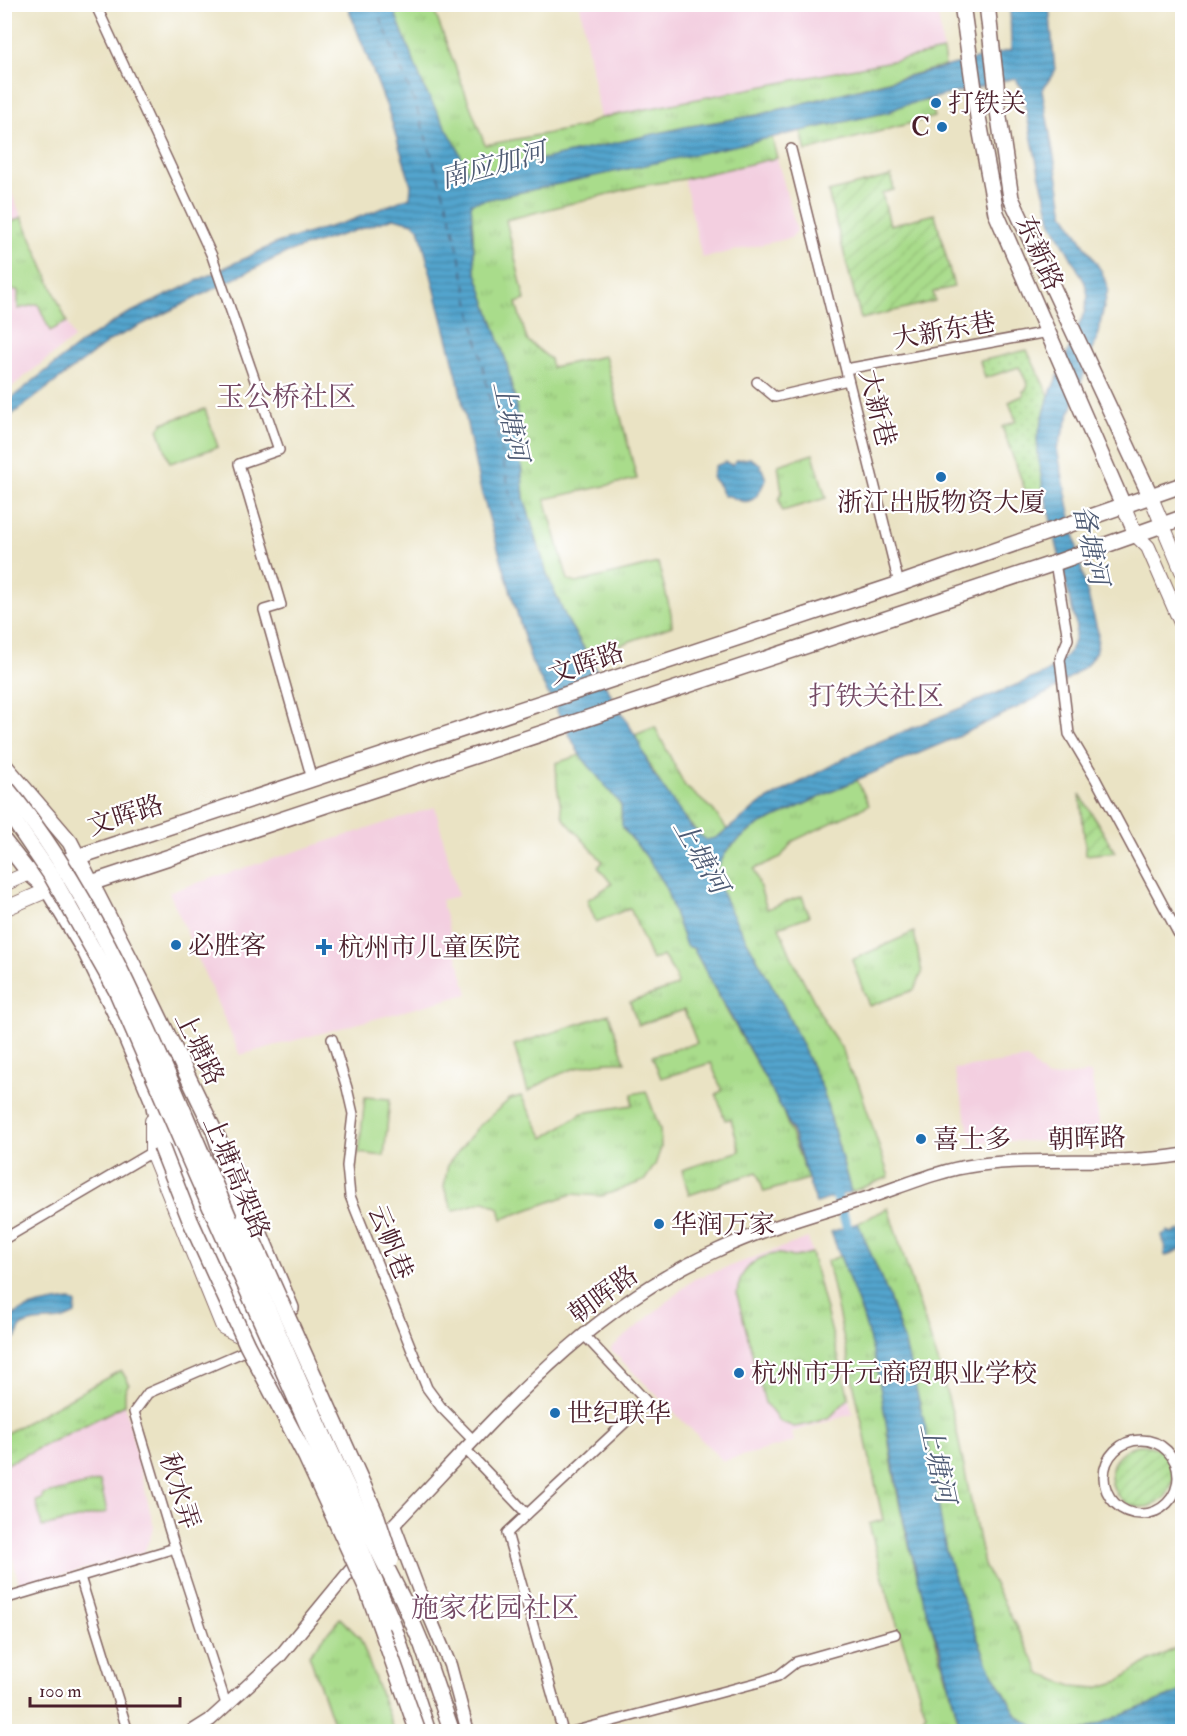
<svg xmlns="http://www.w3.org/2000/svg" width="1187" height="1736" font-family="'IM FELL Double Pica','Noto Serif SC',serif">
	<defs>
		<pattern id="grass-dots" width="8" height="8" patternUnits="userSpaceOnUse" patternTransform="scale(1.5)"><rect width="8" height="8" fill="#a9dc8b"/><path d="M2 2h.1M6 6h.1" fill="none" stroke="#93bc78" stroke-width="1.8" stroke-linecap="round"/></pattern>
		<pattern id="park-tufts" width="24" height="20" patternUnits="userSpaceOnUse" patternTransform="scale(1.5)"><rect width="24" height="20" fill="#a9dc8b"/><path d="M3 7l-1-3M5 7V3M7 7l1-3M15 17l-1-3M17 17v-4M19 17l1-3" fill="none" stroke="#93bc78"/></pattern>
		<pattern id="garden-furrows" width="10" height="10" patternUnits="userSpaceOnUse" patternTransform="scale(1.5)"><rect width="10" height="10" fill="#a9dc8b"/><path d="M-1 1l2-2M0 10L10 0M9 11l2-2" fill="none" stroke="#93bc78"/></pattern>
		<pattern id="water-rules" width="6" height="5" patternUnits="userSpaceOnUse" patternTransform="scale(1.5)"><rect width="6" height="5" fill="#52a4cd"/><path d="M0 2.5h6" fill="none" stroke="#4685a7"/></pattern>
	</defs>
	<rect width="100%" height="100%" fill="#fff"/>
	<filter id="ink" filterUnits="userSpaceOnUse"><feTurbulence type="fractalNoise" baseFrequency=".0167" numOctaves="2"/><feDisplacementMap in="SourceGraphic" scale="12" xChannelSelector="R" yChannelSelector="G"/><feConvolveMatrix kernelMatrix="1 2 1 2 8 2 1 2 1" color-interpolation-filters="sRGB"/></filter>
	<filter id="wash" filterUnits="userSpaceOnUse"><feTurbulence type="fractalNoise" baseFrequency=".008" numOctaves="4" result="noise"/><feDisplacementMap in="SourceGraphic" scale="24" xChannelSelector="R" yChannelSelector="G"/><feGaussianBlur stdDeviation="1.35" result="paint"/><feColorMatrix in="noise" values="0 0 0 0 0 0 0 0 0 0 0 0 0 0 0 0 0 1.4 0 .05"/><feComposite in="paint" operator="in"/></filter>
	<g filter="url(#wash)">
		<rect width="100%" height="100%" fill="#eae3c4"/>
		<g fill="#f3cfe0">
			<path d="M 580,5 L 937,5 L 943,51 L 600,118 Z"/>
			<path d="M 777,158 L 797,231 L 791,238 L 702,258 L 684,179 Z"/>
			<path d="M 4,176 L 74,338 L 5,392 L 4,392 Z"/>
			<path d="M 435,807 L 458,896 L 441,900 L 468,994 L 240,1055 L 169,892 Z"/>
			<path d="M 1027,1059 L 1047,1078 L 1091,1073 L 1102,1142 L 1006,1141 L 972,1143 L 954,1069 Z"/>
			<path d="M 808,1238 L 853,1414 L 792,1432 L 794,1442 L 723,1461 L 610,1349 L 694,1279 Z"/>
			<path d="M 125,1405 L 154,1528 L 144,1552 L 20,1587 L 5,1530 L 4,1465 Z"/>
		</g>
		<path fill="url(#grass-dots)" stroke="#7a7e5b" stroke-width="1.5" d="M 1027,350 L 1049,396 L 1037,438 L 1039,464 L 1044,492 L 1028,498 L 1002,427 L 1016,421 L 1009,402 L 1024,395 L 1023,391 L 1026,390 L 1028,385 L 1019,367 L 985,378 L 980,361 Z"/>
		<g fill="url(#park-tufts)" stroke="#7a7e5b" stroke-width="1.5">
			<path d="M 392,5 L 432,5 L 485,145 L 582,127 L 600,118 L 943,51 L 945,66 L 758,115 L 685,127 L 469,176 L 457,147 L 424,88 Z"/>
			<path d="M 929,100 L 934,117 L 806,151 L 801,131 L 889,112 L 901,106 Z"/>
			<path d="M 772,137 L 777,158 L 684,179 L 640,186 L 506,220 L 525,300 L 516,303 L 527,340 L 550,359 L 552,367 L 605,356 L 637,479 L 545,499 L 568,580 L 576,583 L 658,563 L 671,613 L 672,626 L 589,656 L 567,620 L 547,574 L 524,498 L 516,404 L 506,361 L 475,270 L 471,203 Z"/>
			<path d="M 22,217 L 67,322 L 50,331 L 38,304 L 18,309 L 18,290 L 5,291 L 5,225 Z"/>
			<path d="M 813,454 L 826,498 L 782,511 L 779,500 L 782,492 L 778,465 Z"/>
			<path d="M 655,727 L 685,786 L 713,810 L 727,829 L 716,838 L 706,840 C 674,812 653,774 635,735 Z"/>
			<path d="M 580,755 L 621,805 L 622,827 L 646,856 L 664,883 L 686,946 L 693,948 L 720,999 L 781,1107 L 808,1179 L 764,1192 L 757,1172 L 689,1195 L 682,1170 L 740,1151 L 731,1119 L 725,1120 L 716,1094 L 722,1091 L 711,1063 L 661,1078 L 652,1056 L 697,1043 L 684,1010 L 638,1025 L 630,1002 L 677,986 L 676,976 L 663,956 L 652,960 L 630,908 L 596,922 L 587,900 L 612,884 L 598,867 L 603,862 L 563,818 L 557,786 L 556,763 Z"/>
			<path d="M 857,780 L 869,805 L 793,841 L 781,857 L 754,869 L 767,909 L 802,896 L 809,916 L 779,927 L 792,958 L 828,1028 L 843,1050 L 849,1071 L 858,1082 L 889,1177 L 851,1192 L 823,1090 L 783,1005 L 732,914 L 716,880 L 715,872 L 728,849 L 755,827 Z"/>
			<path d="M 914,932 L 922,973 L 914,990 L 869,1006 L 852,960 Z"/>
			<path d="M 609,1014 L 625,1062 C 589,1060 557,1072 528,1092 L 514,1045 Z"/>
			<path d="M 646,1091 L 660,1129 L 661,1148 L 655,1165 L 644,1181 L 602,1196 L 572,1194 L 502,1219 L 499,1208 L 485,1201 L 453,1211 L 444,1187 L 448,1164 L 478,1127 L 510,1099 L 521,1096 L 544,1138 L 582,1113 L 632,1105 L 632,1094 Z"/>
			<path d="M 888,1208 L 938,1362 L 955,1423 L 984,1565 L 1041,1674 L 1072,1686 L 1097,1688 L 1117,1682 L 1144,1664 L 1182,1645 L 1182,1691 L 1082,1731 L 1042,1731 L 1018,1717 L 988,1664 L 958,1588 L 946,1551 L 905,1344 L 889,1297 L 858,1223 Z"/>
			<path d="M 811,1253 L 849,1398 L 830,1417 L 810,1424 L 794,1427 L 779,1421 L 765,1403 L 737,1295 C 738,1273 753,1257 775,1254 C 782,1253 787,1256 793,1257 C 799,1257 806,1254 811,1253 Z"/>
			<path d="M 840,1256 C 854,1291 868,1327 876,1364 C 886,1413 890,1463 901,1512 C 918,1586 942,1658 961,1731 L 913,1731 L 926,1714 L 886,1590 L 869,1524 L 883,1520 L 827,1261 Z"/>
			<path d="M 121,1370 L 129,1383 L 125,1391 L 125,1405 L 5,1465 L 5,1434 Z"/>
			<path d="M 100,1481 L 107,1512 L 42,1527 L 36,1501 L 43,1499 L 42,1495 Z"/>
			<path d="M 340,1618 L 360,1638 L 394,1731 L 336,1731 L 309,1655 Z"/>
		</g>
		<g fill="url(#garden-furrows)" stroke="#7a7e5b" stroke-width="1.5">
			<path d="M 891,176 L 894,190 L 882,193 L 890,225 L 935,214 L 954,287 L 933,292 L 935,301 L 861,319 L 828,192 Z"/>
			<path d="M 1080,794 L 1115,852 L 1086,855 Z"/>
			<circle cx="1142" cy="1476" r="31"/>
		</g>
		<g fill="#a9dc8b" stroke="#7a7e5b" stroke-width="1.5">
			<path d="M 205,409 L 218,447 L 170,463 L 158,429 L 163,423 Z"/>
			<path d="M 365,1097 L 390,1099 L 384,1156 L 359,1153 Z"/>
		</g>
		<g fill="url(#water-rules)" stroke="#4e627c" stroke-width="1.5" fill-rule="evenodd">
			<path d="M 347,5 L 392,5 L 424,88 L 457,147 L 469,176 L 685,127 L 758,115 L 1011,50 L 1010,5 L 1049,5 L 1055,71 L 1042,90 L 1064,213 L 1102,272 L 1108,289 L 1097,338 L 1057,449 L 1083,577 L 1098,632 L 1097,650 L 1086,666 L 1051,691 L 957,737 L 861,778 L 755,827 L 728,849 L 715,872 L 716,880 L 732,914 L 783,1005 L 823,1090 L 851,1192 L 816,1203 L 793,1133 L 781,1107 L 693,948 L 686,946 L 664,883 L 646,856 L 622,827 L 621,805 L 580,755 L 531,661 L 480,487 L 457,376 L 419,228 L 413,223 L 394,218 L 288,252 L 111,340 L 5,420 L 5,403 L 84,341 L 123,316 L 277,243 L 352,220 L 410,197 L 411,185 L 388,110 ZM 1015,78 L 1021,87 L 1039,173 L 1052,223 L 1085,283 L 1088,296 L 1084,313 L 1049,396 L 1037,438 L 1039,464 L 1044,492 L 1076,625 C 1075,653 1066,657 1045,673 L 864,748 L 763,802 L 716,838 L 706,840 L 689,825 L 653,773 L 635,735 L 567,620 L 547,574 L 524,498 L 516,404 L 506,361 L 475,270 L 471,203 L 889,112 L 901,106 Z"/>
			<path d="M 750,458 L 760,464 L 766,479 C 760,490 755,507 738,500 C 732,498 732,495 724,496 L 721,492 L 720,487 L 712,477 L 715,466 L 725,462 L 732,465 L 737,460 Z"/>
			<path d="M 858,1223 L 889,1297 L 905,1344 L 926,1429 L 946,1551 L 958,1588 L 988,1664 L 1018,1717 L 1042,1731 L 961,1731 L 941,1652 L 926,1610 L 901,1510 L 876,1363 L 863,1316 L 831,1232 Z"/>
			<path d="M 1180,1230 L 1182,1232 L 1181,1249 L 1166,1256 L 1164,1254 L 1165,1247 L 1162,1235 L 1168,1231 L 1172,1233 Z"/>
			<path d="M 71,1300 L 76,1304 L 75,1314 C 71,1316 65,1319 61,1320 C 46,1322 34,1319 20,1327 L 17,1337 L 12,1340 L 5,1337 C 5,1333 4,1330 4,1327 C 9,1307 54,1302 71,1300 Z"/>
			<path d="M 1182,1691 L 1182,1731 L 1082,1731 Z"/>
		</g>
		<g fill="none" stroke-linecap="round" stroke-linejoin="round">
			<path stroke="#52a4cd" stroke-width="10" d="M 833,1185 L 851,1238"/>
			<path stroke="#4e5b74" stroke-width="1.5" stroke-dasharray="8 6" stroke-linecap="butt" d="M 375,4 L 416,106 L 451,217 L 511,498 L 519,518 L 539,545"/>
		</g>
	</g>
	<g filter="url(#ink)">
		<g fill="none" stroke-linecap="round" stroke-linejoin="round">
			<defs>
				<g id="minor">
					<path d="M 98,10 L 212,256 L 279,450 L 239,464 L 281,605 L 264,610 L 312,779"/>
					<path d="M 791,149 L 899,584"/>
					<path d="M 846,369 L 1048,332"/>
					<path d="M 757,382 L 775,397 L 848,380"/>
					<path d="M 1055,563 L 1068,639 L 1060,659 L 1069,734 L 1095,778 L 1178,933 L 1182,936"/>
					<path d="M 332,1039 L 347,1088 L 353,1114 L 347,1166 L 350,1196 L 427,1388 L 441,1407 L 473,1440"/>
					<path d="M 4,1239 L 152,1152"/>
					<circle cx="1141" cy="1477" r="37"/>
					<path d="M 465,1449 L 527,1514"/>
					<path d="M 175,1548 L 226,1704"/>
					<path d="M 80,1577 L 128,1732"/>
					<path d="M 4,1599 L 175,1548 L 134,1412 L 148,1393 L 252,1348"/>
					<path d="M 563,1732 L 507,1533 L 647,1402 L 583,1334"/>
					<path d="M 572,1732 L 763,1681 L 778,1676 L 796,1662 L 895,1634"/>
				</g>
				<g id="tertiary">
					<path d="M 394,1525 L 421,1596 L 450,1665 L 468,1732"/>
					<path d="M 378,1541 C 482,1435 577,1313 716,1251 C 762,1229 812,1215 861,1200 C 899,1188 937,1170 977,1165 C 1045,1156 1115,1166 1182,1155"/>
					<path d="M 191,1732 L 210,1720 L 280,1656 L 359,1560"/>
				</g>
				<g id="secondary">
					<path d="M 1150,495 L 1182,571"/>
					<path d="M 1123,505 L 1136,535 L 1148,547 L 1182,625"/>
					<path d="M 4,884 L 29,873"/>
					<path d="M 4,909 L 48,890"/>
					<path d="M 152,1121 L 152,1152 L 223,1327 L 248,1340"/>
				</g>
				<g id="primary">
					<path d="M 962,4 L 978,117 L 996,213 L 1123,505"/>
					<path d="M 987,4 L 996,83 L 997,104 L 1011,198 L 1150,495"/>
					<path d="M 4,765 L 70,842 L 145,988 L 221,1145"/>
					<path d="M 4,841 L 29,873 L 48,890 L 86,953 L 120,1023 L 223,1269 L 281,1394"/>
					<path d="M 29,873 L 899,584 L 1182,485"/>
					<path d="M 48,890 L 91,883 L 1055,563 L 1182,518"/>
					<path d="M 233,1169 L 291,1308"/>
				</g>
				<g id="trunk">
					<path d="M 153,1101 L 161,1146"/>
					<path d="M 215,1134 L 244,1220"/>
					<path d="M 403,1600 L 422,1645 L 452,1732"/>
					<path d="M 392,1621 L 428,1732"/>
				</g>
			</defs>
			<use href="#minor" stroke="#826461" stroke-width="12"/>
			<use href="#tertiary" stroke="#826461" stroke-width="15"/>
			<use href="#secondary" stroke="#826461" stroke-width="16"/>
			<use href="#primary" stroke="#826461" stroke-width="18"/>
			<use href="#trunk" stroke="#826461" stroke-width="18"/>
			<use href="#minor" stroke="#fff" stroke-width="9"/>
			<use href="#tertiary" stroke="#fff" stroke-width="12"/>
			<use href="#secondary" stroke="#fff" stroke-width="14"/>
			<use href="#primary" stroke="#fff" stroke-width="15"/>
			<use href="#trunk" stroke="#fff" stroke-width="15"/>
			<defs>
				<g id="trunk-bridge">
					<path d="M 4,785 C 96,895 148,1029 204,1159 C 267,1307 329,1457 403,1600"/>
					<path d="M 4,806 L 51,875 L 116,990 L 197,1177 L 318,1449 L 392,1621"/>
					<path d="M 161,1146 L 190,1220 L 247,1345 L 306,1457 L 367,1589 L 418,1732"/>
					<path d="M 244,1220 L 363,1485 L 377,1517 L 391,1560"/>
				</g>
			</defs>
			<use href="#trunk-bridge" stroke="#826461" stroke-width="18" stroke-linecap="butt"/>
			<use href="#trunk-bridge" stroke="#fff" stroke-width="15"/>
		</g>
	</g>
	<g fill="#1f6fb2" stroke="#fff" stroke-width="2">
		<circle cx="936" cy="103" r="6"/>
		<circle cx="942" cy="127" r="6"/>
		<circle cx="941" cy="477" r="6"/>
		<circle cx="176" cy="945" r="6"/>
		<path d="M321 938h6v6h6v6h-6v6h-6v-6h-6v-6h6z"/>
		<circle cx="921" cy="1139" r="6"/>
		<circle cx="659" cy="1224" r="6"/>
		<circle cx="739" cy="1373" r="6"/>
		<circle cx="555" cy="1413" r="6"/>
	</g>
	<g text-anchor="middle" stroke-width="4.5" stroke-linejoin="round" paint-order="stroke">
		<g font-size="26" fill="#4a1f2b" stroke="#fff" text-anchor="start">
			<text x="948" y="112">打铁关</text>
			<text x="930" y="136" text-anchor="end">C</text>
			<text x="941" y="511" text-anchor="middle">浙江出版物资大厦</text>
			<text x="188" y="954">必胜客</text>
			<text x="338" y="956">杭州市儿童医院</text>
			<text x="933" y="1148">喜士多</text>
			<text x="671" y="1233">华润万家</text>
			<text x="751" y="1382">杭州市开元商贸职业学校</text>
			<text x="567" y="1422">世纪联华</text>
		</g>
		<g font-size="26" fill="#4a1f2b" stroke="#fff">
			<text transform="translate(1040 253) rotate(66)" y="9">东新路</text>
			<text transform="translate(944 330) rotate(-10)" y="9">大新东巷</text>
			<text transform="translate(878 408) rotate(76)" y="9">大新巷</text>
			<text transform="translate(586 663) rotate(-19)" y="9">文晖路</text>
			<text transform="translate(125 815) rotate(-18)" y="9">文晖路</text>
			<text transform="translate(200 1048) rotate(64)" y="9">上塘路</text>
			<text transform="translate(1087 1138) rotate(-2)" y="9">朝晖路</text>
			<text transform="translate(237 1177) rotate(67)" y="9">上塘高架路</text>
			<text transform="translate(391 1242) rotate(68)" y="9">云帆巷</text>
			<text transform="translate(603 1294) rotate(-36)" y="9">朝晖路</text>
			<text transform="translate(180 1491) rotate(73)" y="9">秋水弄</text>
		</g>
		<g font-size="27" font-style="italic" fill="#4e5b74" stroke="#fff">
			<text transform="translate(493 165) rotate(-15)" y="9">南应加河</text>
			<text transform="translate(511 421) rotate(78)" y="9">上塘河</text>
			<text transform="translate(1091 545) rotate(78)" y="9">备塘河</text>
			<text transform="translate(701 856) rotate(60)" y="9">上塘河</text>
			<text transform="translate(938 1463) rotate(78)" y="9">上塘河</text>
		</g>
		<g font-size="27" fill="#734863" stroke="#fff">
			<text x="876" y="705">打铁关社区</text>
		</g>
		<g font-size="28" fill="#734863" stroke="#fff">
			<text x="286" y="406">玉公桥社区</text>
			<text x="495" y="1617">施家花园社区</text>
		</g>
	</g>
	<rect width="1187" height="1736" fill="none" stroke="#fff" stroke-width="24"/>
	<path d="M30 1697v9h150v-9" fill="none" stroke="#4a1f2b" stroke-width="3"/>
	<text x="39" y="1697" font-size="18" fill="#4a1f2b" stroke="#ffffff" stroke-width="4.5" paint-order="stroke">100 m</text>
</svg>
